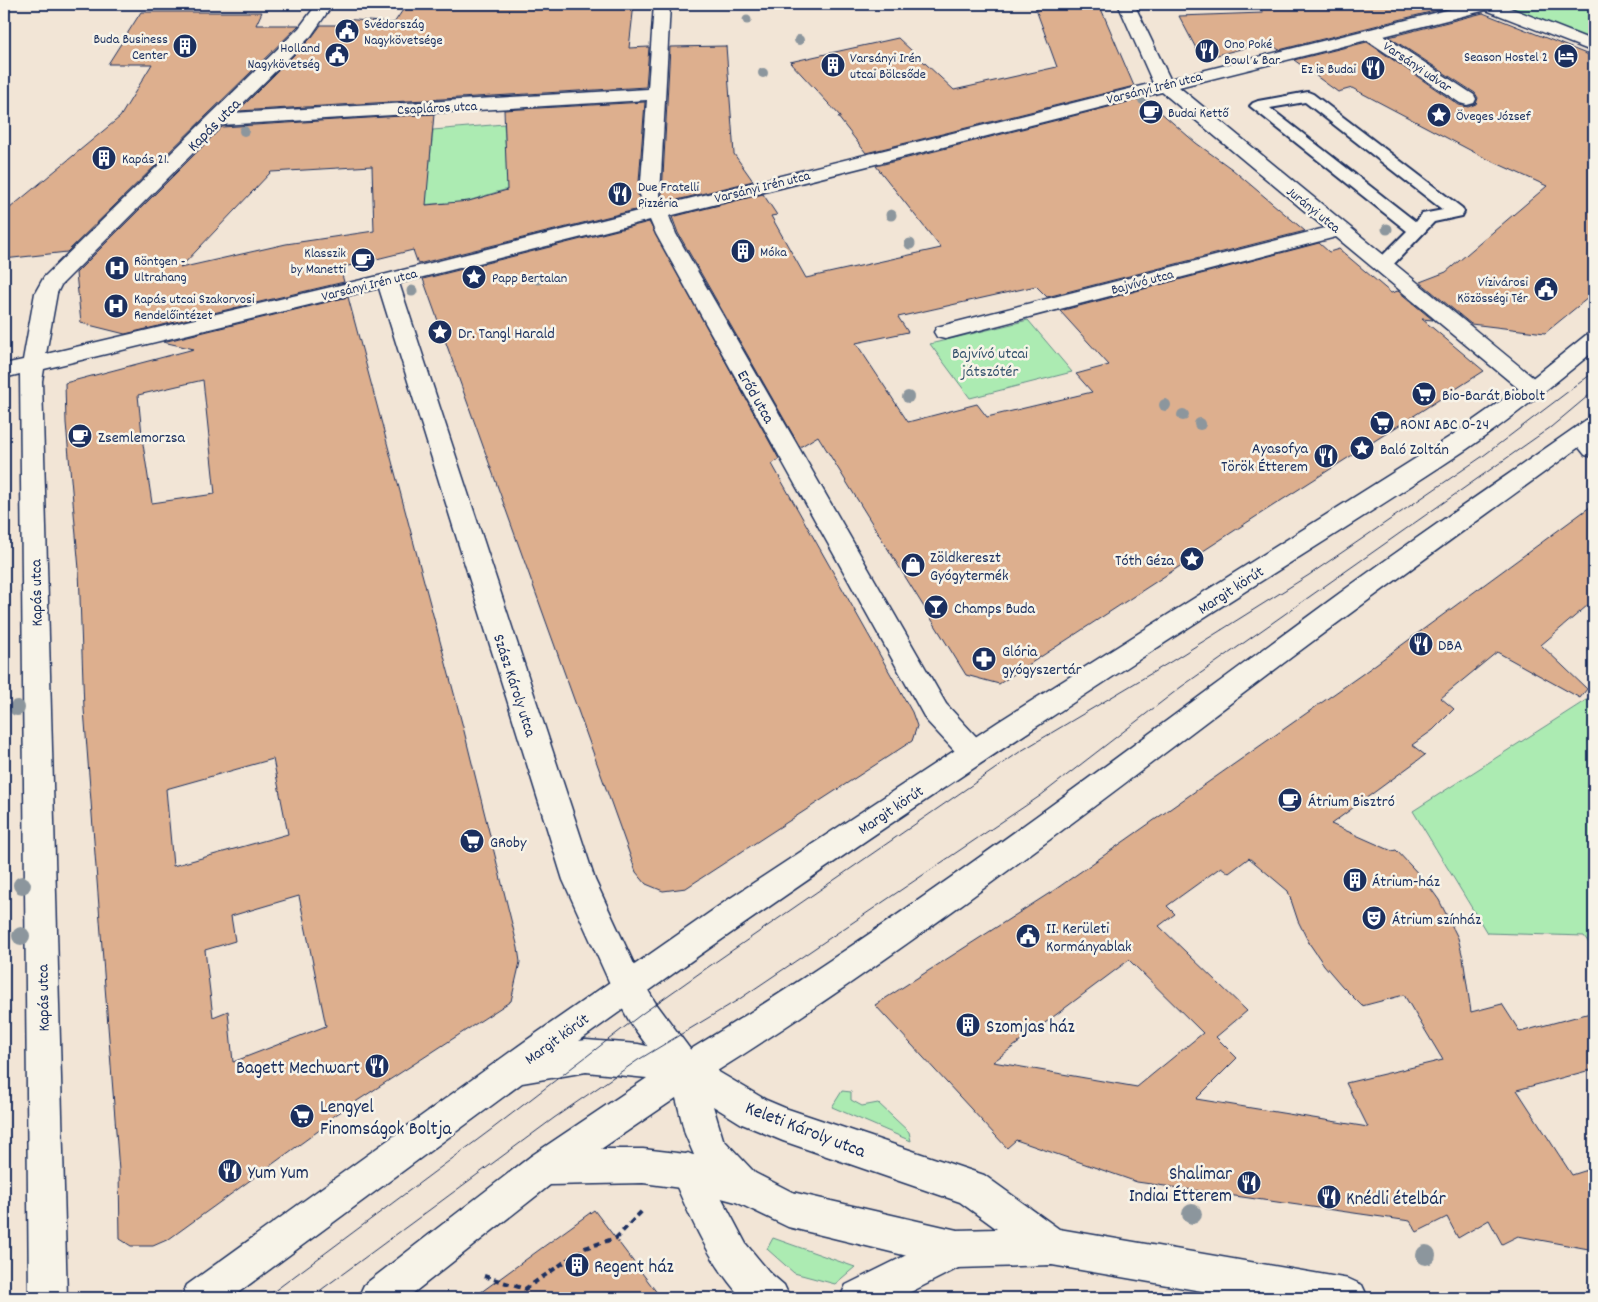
<svg xmlns="http://www.w3.org/2000/svg" width="1598" height="1302" font-family="Dekko,sans-serif">
	<rect width="100%" height="100%" fill="#f2e5d6"/>
	<filter id="ink" filterUnits="userSpaceOnUse"><feTurbulence type="fractalNoise" baseFrequency=".02" numOctaves="2"/><feDisplacementMap in="SourceGraphic" scale="10" xChannelSelector="R" yChannelSelector="G"/><feConvolveMatrix kernelMatrix="1 2 1 2 8 2 1 2 1" color-interpolation-filters="sRGB"/></filter>
	<g filter="url(#ink)">
		<g fill="#acebb2" stroke="#648d88">
			<path d="M 1501,4 L 1594,4 L 1594,32 L 1584,40 Z"/>
			<path d="M 504,124 L 506,150 L 596,167 L 497,192 L 446,208 L 445,203 L 373,209 L 429,169 L 433,130 Z"/>
			<path d="M 1028,320 L 1072,372 L 970,398 L 930,344 Z"/>
			<path d="M 1594,695 L 1594,950 L 1584,936 L 1487,933 L 1413,811 Z"/>
			<path d="M 842,1091 L 851,1092 L 851,1100 L 862,1106 L 878,1103 L 909,1132 L 911,1141 L 832,1107 Z"/>
			<path d="M 773,1238 L 855,1267 L 835,1284 L 794,1273 L 767,1249 Z"/>
		</g>
		<g fill="#ddaf8e" stroke="#1b2f5e" fill-rule="evenodd">
			<path d="M 407,4 L 634,4 L 629,48 L 649,47 L 646,87 L 238,111 L 312,37 L 321,25 L 339,25 L 343,19 L 394,23 Z"/>
			<path d="M 1034,4 L 1099,4 L 1134,86 L 866,153 L 838,117 L 841,117 L 790,62 L 898,38 L 954,90 L 1057,67 Z"/>
			<path d="M 1257,4 L 1462,4 L 1279,50 L 1269,42 L 1213,56 L 1198,52 L 1179,16 L 1263,13 Z"/>
			<path d="M 141,12 L 262,12 L 256,25 L 299,25 L 67,252 L 4,259 L 4,213 L 120,117 L 152,64 L 108,64 Z"/>
			<path d="M 1483,13 L 1594,57 L 1594,293 L 1545,333 L 1471,324 L 1420,282 L 1446,272 L 1547,186 L 1485,158 L 1352,88 L 1338,92 L 1294,60 L 1367,42 L 1459,105 L 1468,107 L 1476,104 L 1478,98 L 1475,93 L 1389,37 Z"/>
			<path d="M 726,46 L 734,154 L 753,181 L 665,203 L 662,195 L 670,47 Z"/>
			<path d="M 1140,99 L 1144,108 L 1158,110 L 1196,143 L 1232,169 L 1305,231 L 1047,297 L 1036,286 L 898,317 L 908,332 L 856,343 L 908,422 L 977,404 L 987,417 L 1092,392 L 1076,374 L 1109,365 L 1060,311 L 1319,243 L 1329,252 L 1339,249 L 1391,293 L 1398,291 L 1433,320 L 1422,319 L 1484,371 L 1260,514 L 999,684 L 966,675 L 818,436 L 800,447 L 678,233 L 672,217 L 763,194 L 777,215 L 771,216 L 806,278 L 941,248 L 876,166 Z"/>
			<path d="M 645,102 L 638,195 L 643,208 L 418,264 L 413,250 L 340,268 L 344,282 L 125,334 L 81,323 L 76,273 L 222,127 L 434,114 L 426,205 L 469,201 L 507,190 L 504,110 ZM 372,166 L 374,231 L 286,244 L 180,268 L 271,172 Z"/>
			<path d="M 649,222 L 779,459 L 772,464 L 912,712 L 917,726 L 912,741 L 686,888 L 663,891 L 646,884 L 636,872 L 423,279 Z"/>
			<path d="M 348,297 L 463,727 L 518,948 L 520,962 L 511,1001 L 320,1125 L 321,1129 L 169,1239 L 153,1246 L 131,1246 L 120,1239 L 119,1171 L 84,709 L 79,569 L 66,423 L 65,383 L 194,349 L 163,342 ZM 203,380 L 215,494 L 152,503 L 143,444 L 138,395 ZM 273,759 L 288,834 L 173,866 L 166,789 ZM 299,896 L 326,1026 L 233,1062 L 228,1011 L 213,1017 L 205,950 L 235,941 L 231,916 Z"/>
			<path d="M 1594,504 L 1594,600 L 1541,645 L 1587,689 L 1580,698 L 1497,652 L 1441,698 L 1454,709 L 1433,730 L 1412,745 L 1425,755 L 1331,824 L 1392,851 L 1396,850 L 1426,882 L 1439,900 L 1458,938 L 1463,958 L 1471,1012 L 1502,1004 L 1520,1032 L 1594,1012 L 1594,1069 L 1517,1090 L 1572,1175 L 1594,1168 L 1594,1250 L 1518,1236 L 1502,1244 L 1489,1220 L 1458,1238 L 1447,1217 L 1417,1232 L 1410,1221 L 1137,1182 L 1016,1140 L 1007,1148 L 875,1005 L 1056,889 L 1361,675 ZM 1249,858 L 1288,891 L 1298,921 L 1309,943 L 1324,965 L 1342,986 L 1362,1006 L 1404,995 L 1443,1060 L 1346,1083 L 1368,1127 L 1196,1099 L 1237,1058 L 1216,1037 L 1247,1011 L 1159,926 L 1175,914 L 1167,906 L 1221,867 L 1229,873 ZM 1129,960 L 1203,1033 L 1137,1087 L 993,1062 Z"/>
			<path d="M 594,1210 L 661,1298 L 473,1298 Z"/>
		</g>
		<g fill="none" stroke-linecap="round" stroke-linejoin="round">
			<defs>
				<path id="lane" d="M 1308,92 L 1313,94 L 1462,208 L 1464,212 L 1462,216 L 1434,222 L 1389,269 L 1383,270 L 1377,269 L 1374,265 L 1377,261 L 1407,231 L 1250,106 L 1253,103 L 1258,101 ZM 1305,102 L 1443,210 L 1422,214 L 1416,222 L 1270,108 Z"/>
				<g id="street">
					<path d="M 317,4 L 333,4 L 311,36 L 233,113 L 648,89 L 654,4 L 670,4 L 660,195 L 664,205 L 1153,83 L 1118,4 L 1134,4 L 1170,79 L 1471,4 L 1500,4 L 1594,41 L 1594,52 L 1486,10 L 1384,36 L 1474,95 L 1476,99 L 1474,103 L 1467,105 L 1460,103 L 1367,40 L 1179,87 L 1541,384 L 1545,389 L 1541,394 L 1533,396 L 1525,394 L 1336,237 L 953,337 L 945,339 L 937,337 L 934,332 L 937,327 L 1325,228 L 1162,92 L 669,216 L 676,234 L 946,704 L 984,745 L 989,753 L 984,761 L 974,765 L 964,761 L 926,720 L 656,234 L 650,220 L 399,283 L 595,880 L 640,977 L 655,1002 L 698,1060 L 703,1071 L 698,1082 L 686,1087 L 674,1082 L 631,1024 L 616,997 L 563,880 L 379,288 L 44,369 L 42,381 L 67,1298 L 29,1298 L 20,374 L 4,378 L 4,364 L 23,360 L 35,293 L 44,277 L 299,28 ZM 647,100 L 640,195 L 646,209 L 387,274 L 46,354 L 57,293 L 61,285 L 221,125 Z"/>
					<path d="M 1581,427 L 1589,430 L 1594,435 L 1594,457 L 1585,455 L 1569,435 L 1573,430 Z"/>
					<path d="M 688,1153 L 701,1159 L 746,1244 L 770,1273 L 784,1285 L 790,1298 L 742,1298 C 709,1262 689,1215 670,1171 L 675,1159 Z"/>
					<path d="M 957,1230 L 970,1236 L 976,1249 L 970,1262 L 899,1298 L 840,1298 L 846,1285 Z"/>
				</g>
				<path id="secondary" d="M 1594,333 L 1594,351 C 1553,385 1511,419 1467,449 C 1368,515 1266,577 1166,642 C 967,771 771,902 579,1041 L 586,1040 L 638,1044 L 683,1054 C 903,921 1107,764 1314,612 C 1403,546 1495,484 1586,420 L 1594,417 L 1594,436 C 1486,515 1376,593 1269,674 C 1088,811 909,950 717,1071 L 766,1100 L 785,1108 L 984,1175 L 1059,1229 L 1349,1279 L 1362,1285 L 1368,1298 L 1242,1298 L 1052,1265 L 957,1268 L 788,1227 L 736,1202 L 688,1189 L 643,1183 L 550,1185 L 407,1298 L 358,1298 L 364,1285 L 531,1156 L 647,1078 L 586,1072 L 522,1083 L 231,1298 L 181,1298 L 187,1285 L 524,1042 L 729,899 L 998,722 L 1451,436 L 1525,384 L 1586,335 ZM 676,1098 L 685,1134 L 694,1155 L 643,1149 L 601,1149 ZM 713,1106 L 742,1124 L 783,1141 L 960,1202 L 997,1229 L 957,1230 L 792,1192 L 755,1173 L 723,1139 Z"/>
			</defs>
			<use href="#lane" stroke="#1b2f5e" stroke-width="4"/>
			<use href="#street" stroke="#1b2f5e" stroke-width="3"/>
			<use href="#secondary" stroke="#1b2f5e" stroke-width="3"/>
			<path stroke="#1b2f5e" stroke-width="4" stroke-dasharray="6 4.5" stroke-linecap="butt" d="M 484,1276 L 525,1289 L 585,1248 L 616,1238 L 643,1210"/>
			<use href="#lane" fill="#f7f3e8" fill-rule="evenodd"/>
			<use href="#street" fill="#f7f3e8" fill-rule="evenodd"/>
			<use href="#secondary" fill="#f7f3e8" fill-rule="evenodd"/>
			<g stroke="#1b2f5e" stroke-width="1">
				<path d="M 265,1298 L 492,1129 L 643,1013 L 711,965 L 1021,751 L 1172,661 L 1309,575 L 1483,456 L 1594,372"/>
				<path d="M 310,1298 L 554,1118 L 638,1060 L 738,1000 L 1040,796 L 1181,687 L 1551,427 L 1594,391"/>
			</g>
		</g>
		<g fill="#8c969d">
			<circle cx="747" cy="20" r="4.5"/>
			<circle cx="799" cy="40" r="5"/>
			<circle cx="763" cy="73" r="5"/>
			<circle cx="1143" cy="100" r="5"/>
			<circle cx="244" cy="131" r="5"/>
			<circle cx="891" cy="215" r="5.5"/>
			<circle cx="1387" cy="229" r="5.5"/>
			<circle cx="910" cy="244" r="5.5"/>
			<circle cx="538" cy="279" r="5.5"/>
			<circle cx="412" cy="291" r="5.5"/>
			<circle cx="908" cy="397" r="6"/>
			<circle cx="1165" cy="405" r="6"/>
			<circle cx="1183" cy="415" r="6"/>
			<circle cx="1200" cy="424" r="6"/>
			<circle cx="17" cy="708" r="8"/>
			<circle cx="22" cy="885" r="9"/>
			<circle cx="21" cy="936" r="9"/>
			<circle cx="1192" cy="1214" r="10"/>
			<circle cx="1426" cy="1255" r="10"/>
		</g>
	</g>
	<defs>
		<symbol id="civic-disc" viewBox="-11 -11 22 22"><circle r="9.5" fill="#1b2f5e" stroke="#f7f3e8"/><path d="M-.6-6.5H3V-4.5H.6V-3L4-1V1h2V6H-6V1h2V-1L-.6-3ZM-1.2 2.5V6h2.4V2.5Z" fill="#fff"/></symbol>
		<symbol id="building-disc" viewBox="-11 -11 22 22"><circle r="9.5" fill="#1b2f5e" stroke="#f7f3e8"/><path d="M-4-6H4V6H1V3H-1V6H-4ZM-2.5-4.3h1.7v1.8h-1.7ZM.8-4.3h1.7v1.8H.8ZM-2.5-1h1.7V.8h-1.7ZM.8-1h1.7V.8H.8Z" fill="#fff"/></symbol>
		<symbol id="restaurant-disc" viewBox="-11 -11 22 22"><circle r="9.5" fill="#1b2f5e" stroke="#f7f3e8"/><path d="M-5-6h1v4h1v-4h1v4h1v-4h1v5L-1.5 .5V6h-2V.5L-5-1ZM5-6V6H3V1.5H1.5Q1.5-4 5-6Z" fill="#fff"/></symbol>
		<symbol id="hotel-disc" viewBox="-11 -11 22 22"><circle r="9.5" fill="#1b2f5e" stroke="#f7f3e8"/><path d="M-6-4.5h1.5V1H6V5H4.5V3h-9V5H-6ZM-4 0a1.8 1.8 0 1 1 3.6 0ZM.5 0V-2.5h3Q6-2.5 6 0Z" fill="#fff"/></symbol>
		<symbol id="cafe-disc" viewBox="-11 -11 22 22"><circle r="9.5" fill="#1b2f5e" stroke="#f7f3e8"/><path d="M-5.5-4.5H6V0H3Q3 3.5 0 3.5H-2.5Q-5.5 3.5-5.5 0ZM3-3.2v2h1.7v-2ZM-6 4.5H4V6H-6Z" fill="#fff"/></symbol>
		<symbol id="sight-disc" viewBox="-11 -11 22 22"><circle r="9.5" fill="#1b2f5e" stroke="#f7f3e8"/><path d="M0-6L1.8-2.2L6-1.7L2.9 1.2L3.7 5.4L0 3.3L-3.7 5.4L-2.9 1.2L-6-1.7L-1.8-2.2Z" fill="#fff"/></symbol>
		<symbol id="hospital-disc" viewBox="-11 -11 22 22"><circle r="9.5" fill="#1b2f5e" stroke="#f7f3e8"/><path d="M-5-5h3v3.5h4V-5h3V5h-3V1.5h-4V5h-3Z" fill="#fff"/></symbol>
		<symbol id="supermarket-disc" viewBox="-11 -11 22 22"><circle r="9.5" fill="#1b2f5e" stroke="#f7f3e8"/><path d="M-6-5.5h2.5l.6 2H6L4.5 2H-2.5L-4.4-4H-6ZM-1.5 3.2a1.3 1.3 0 1 0 .1 0ZM3 3.2a1.3 1.3 0 1 0 .1 0Z" fill="#fff"/></symbol>
		<symbol id="shop-disc" viewBox="-11 -11 22 22"><circle r="9.5" fill="#1b2f5e" stroke="#f7f3e8"/><path d="M-5-2.5h2.3a2.7 3.5 0 0 1 5.4 0H5L5.5 6h-11ZM-1.5-2.5h3a1.5 2.3 0 0 0-3 0Z" fill="#fff"/></symbol>
		<symbol id="bar-disc" viewBox="-11 -11 22 22"><circle r="9.5" fill="#1b2f5e" stroke="#f7f3e8"/><path d="M-6-5H6L.8 .8V4.5H3.5V6h-7V4.5H-.8V.8Z" fill="#fff"/></symbol>
		<symbol id="pharmacy-disc" viewBox="-11 -11 22 22"><circle r="9.5" fill="#1b2f5e" stroke="#f7f3e8"/><path d="M-2-6h4v4h4v4h-4v4h-4v-4h-4v-4h4Z" fill="#fff"/></symbol>
		<symbol id="theatre-disc" viewBox="-11 -11 22 22"><circle r="9.5" fill="#1b2f5e" stroke="#f7f3e8"/><path d="M-5-5.5Q0-4 5-5.5V0Q5 5 0 6Q-5 5-5 0ZM-3.3-2.5H-1v1.5H-3.3ZM1-2.5H3.3v1.5H1ZM-2.8 1Q0 5.5 2.8 1Z" fill="#fff"/></symbol>
	</defs>
	<g fill-rule="evenodd">
		<use href="#civic-disc" x="333" y="17" width="28" height="28"/>
		<use href="#building-disc" x="171" y="32" width="28" height="28"/>
		<use href="#restaurant-disc" x="1193" y="37" width="28" height="28"/>
		<use href="#civic-disc" x="323" y="41" width="28" height="28"/>
		<use href="#hotel-disc" x="1552" y="42" width="28" height="28"/>
		<use href="#building-disc" x="819" y="51" width="28" height="28"/>
		<use href="#restaurant-disc" x="1359" y="54" width="28" height="28"/>
		<use href="#cafe-disc" x="1137" y="98" width="28" height="28"/>
		<use href="#sight-disc" x="1425" y="101" width="28" height="28"/>
		<use href="#building-disc" x="90" y="144" width="28" height="28"/>
		<use href="#restaurant-disc" x="606" y="180" width="28" height="28"/>
		<use href="#building-disc" x="729" y="237" width="28" height="28"/>
		<use href="#cafe-disc" x="349" y="246" width="28" height="28"/>
		<use href="#hospital-disc" x="103" y="254" width="28" height="28"/>
		<use href="#sight-disc" x="460" y="263" width="28" height="28"/>
		<use href="#civic-disc" x="1532" y="275" width="28" height="28"/>
		<use href="#hospital-disc" x="102" y="292" width="28" height="28"/>
		<use href="#sight-disc" x="426" y="318" width="28" height="28"/>
		<use href="#supermarket-disc" x="1410" y="380" width="28" height="28"/>
		<use href="#supermarket-disc" x="1368" y="409" width="28" height="28"/>
		<use href="#cafe-disc" x="66" y="422" width="28" height="28"/>
		<use href="#sight-disc" x="1348" y="434" width="28" height="28"/>
		<use href="#restaurant-disc" x="1312" y="442" width="28" height="28"/>
		<use href="#sight-disc" x="1178" y="545" width="28" height="28"/>
		<use href="#shop-disc" x="899" y="551" width="28" height="28"/>
		<use href="#bar-disc" x="922" y="593" width="28" height="28"/>
		<use href="#restaurant-disc" x="1407" y="630" width="28" height="28"/>
		<use href="#pharmacy-disc" x="970" y="645" width="28" height="28"/>
		<use href="#cafe-disc" x="1276" y="786" width="28" height="28"/>
		<use href="#supermarket-disc" x="458" y="827" width="28" height="28"/>
		<use href="#building-disc" x="1341" y="866" width="28" height="28"/>
		<use href="#theatre-disc" x="1360" y="904" width="28" height="28"/>
		<use href="#civic-disc" x="1014" y="922" width="28" height="28"/>
		<use href="#building-disc" x="954" y="1011" width="28" height="28"/>
		<use href="#restaurant-disc" x="363" y="1052" width="28" height="28"/>
		<use href="#supermarket-disc" x="288" y="1102" width="28" height="28"/>
		<use href="#restaurant-disc" x="216" y="1157" width="28" height="28"/>
		<use href="#restaurant-disc" x="1235" y="1169" width="28" height="28"/>
		<use href="#restaurant-disc" x="1315" y="1183" width="28" height="28"/>
		<use href="#building-disc" x="563" y="1251" width="28" height="28"/>
	</g>
	<g text-anchor="middle" stroke-width="5" stroke-linejoin="round" paint-order="stroke">
		<g font-size="14" fill="#1b2f5e" stroke="#f7f3e8" text-anchor="start">
			<text x="364" y="28">Svédország<tspan x="364" dy="16">Nagykövetsége</tspan></text>
			<text x="168" y="43" text-anchor="end">Buda Business<tspan x="168" dy="16">Center</tspan></text>
			<text x="1224" y="48">Ono Poké<tspan x="1224" dy="16">Bowl &amp; Bar</tspan></text>
			<text x="320" y="52" text-anchor="end">Holland<tspan x="320" dy="16">Nagykövetség</tspan></text>
			<text x="1548" y="61" text-anchor="end">Season Hostel 2</text>
			<text x="850" y="62">Varsányi Irén<tspan x="850" dy="16">utcai Bölcsőde</tspan></text>
			<text x="1356" y="73" text-anchor="end">Ez is Budai</text>
			<text x="1168" y="117">Budai Kettő</text>
			<text x="1456" y="120">Öveges József</text>
			<text x="122" y="163">Kapás 21.</text>
			<text x="638" y="191">Due Fratelli<tspan x="638" dy="16">Pizzéria</tspan></text>
			<text x="760" y="256">Móka</text>
			<text x="346" y="257" text-anchor="end">Klasszik<tspan x="346" dy="16">by Manetti</tspan></text>
			<text x="134" y="265">Röntgen -<tspan x="134" dy="16">Ultrahang</tspan></text>
			<text x="492" y="282">Papp Bertalan</text>
			<text x="1528" y="286" text-anchor="end">Vízivárosi<tspan x="1528" dy="16">Közösségi Tér</tspan></text>
			<text x="134" y="303">Kapás utcai Szakorvosi<tspan x="134" dy="16">Rendelőintézet</tspan></text>
		</g>
		<g font-size="14" fill="#1b2f5e" stroke="#f7f3e8">
			<text transform="translate(1418 66) rotate(34)" y="5">Varsányi udvar</text>
			<text transform="translate(1154 87) rotate(-14)" y="5">Varsányi Irén utca</text>
			<text transform="translate(437 107) rotate(-3)" y="5">Csapláros utca</text>
			<text transform="translate(762 186) rotate(-14)" y="5">Varsányi Irén utca</text>
			<text transform="translate(1314 209) rotate(39)" y="5">Jurányi utca</text>
			<text transform="translate(1142 281) rotate(-15)" y="5">Bajvívó utca</text>
			<text transform="translate(369 284) rotate(-14)" y="5">Varsányi Irén utca</text>
		</g>
		<g font-size="16" fill="#1b2f5e" stroke="#f7f3e8">
			<text transform="translate(213 124) rotate(-45)" y="6">Kapás utca</text>
			<text transform="translate(757 396) rotate(60)" y="6">Erőd utca</text>
			<text transform="translate(1230 589) rotate(-33)" y="6">Margit körút</text>
			<text transform="translate(35 593) rotate(-91)" y="6">Kapás utca</text>
			<text transform="translate(516 685) rotate(72)" y="6">Szász Károly utca</text>
			<text transform="translate(890 809) rotate(-34)" y="6">Margit körút</text>
			<text transform="translate(42 998) rotate(-91)" y="6">Kapás utca</text>
			<text transform="translate(556 1038) rotate(-36)" y="6">Margit körút</text>
		</g>
		<g font-size="16" fill="#1b2f5e" stroke="#f7f3e8" text-anchor="start">
			<text x="458" y="338">Dr. Tangl Harald</text>
			<text x="1442" y="400">Bio-Barát Biobolt</text>
			<text x="1400" y="429">RONI ABC 0-24</text>
			<text x="98" y="442">Zsemlemorzsa</text>
			<text x="1308" y="453" text-anchor="end">Ayasofya<tspan x="1308" dy="18">Török Étterem</tspan></text>
			<text x="1380" y="454">Baló Zoltán</text>
			<text x="930" y="562">Zöldkereszt<tspan x="930" dy="18">Gyógytermék</tspan></text>
			<text x="1174" y="565" text-anchor="end">Tóth Géza</text>
			<text x="954" y="613">Champs Buda</text>
			<text x="1438" y="650">DBA</text>
			<text x="1002" y="656">Glória<tspan x="1002" dy="18">gyógyszertár</tspan></text>
			<text x="1308" y="806">Átrium Bisztró</text>
			<text x="490" y="847">GRoby</text>
			<text x="1372" y="886">Átrium-ház</text>
			<text x="1392" y="924">Átrium színház</text>
			<text x="1046" y="933">II. Kerületi<tspan x="1046" dy="18">Kormányablak</tspan></text>
		</g>
		<g font-size="16" fill="#38556f" stroke="#f7f3e8">
			<text x="990" y="358">Bajvívó utcai<tspan x="990" dy="18">játszótér</tspan></text>
		</g>
		<g font-size="19" fill="#1b2f5e" stroke="#f7f3e8" text-anchor="start">
			<text x="986" y="1032">Szomjas ház</text>
			<text x="360" y="1073" text-anchor="end">Bagett Mechwart</text>
			<text x="320" y="1112">Lengyel<tspan x="320" dy="22">Finomságok Boltja</tspan></text>
			<text x="248" y="1178">Yum Yum</text>
			<text x="1232" y="1179" text-anchor="end">Shalimar<tspan x="1232" dy="22">Indiai Étterem</tspan></text>
			<text x="1346" y="1204">Knédli ételbár</text>
			<text x="594" y="1272">Regent ház</text>
		</g>
		<g font-size="19" fill="#1b2f5e" stroke="#f7f3e8">
			<text transform="translate(806 1128) rotate(21)" y="7">Keleti Károly utca</text>
		</g>
	</g>
	<rect width="1598" height="1302" fill="none" stroke="#f7f3e8" stroke-width="20"/>
	<rect x="10" y="10" width="1578" height="1282" fill="none" stroke="#1b2f5e" stroke-width="2" filter="url(#ink)"/>
</svg>
